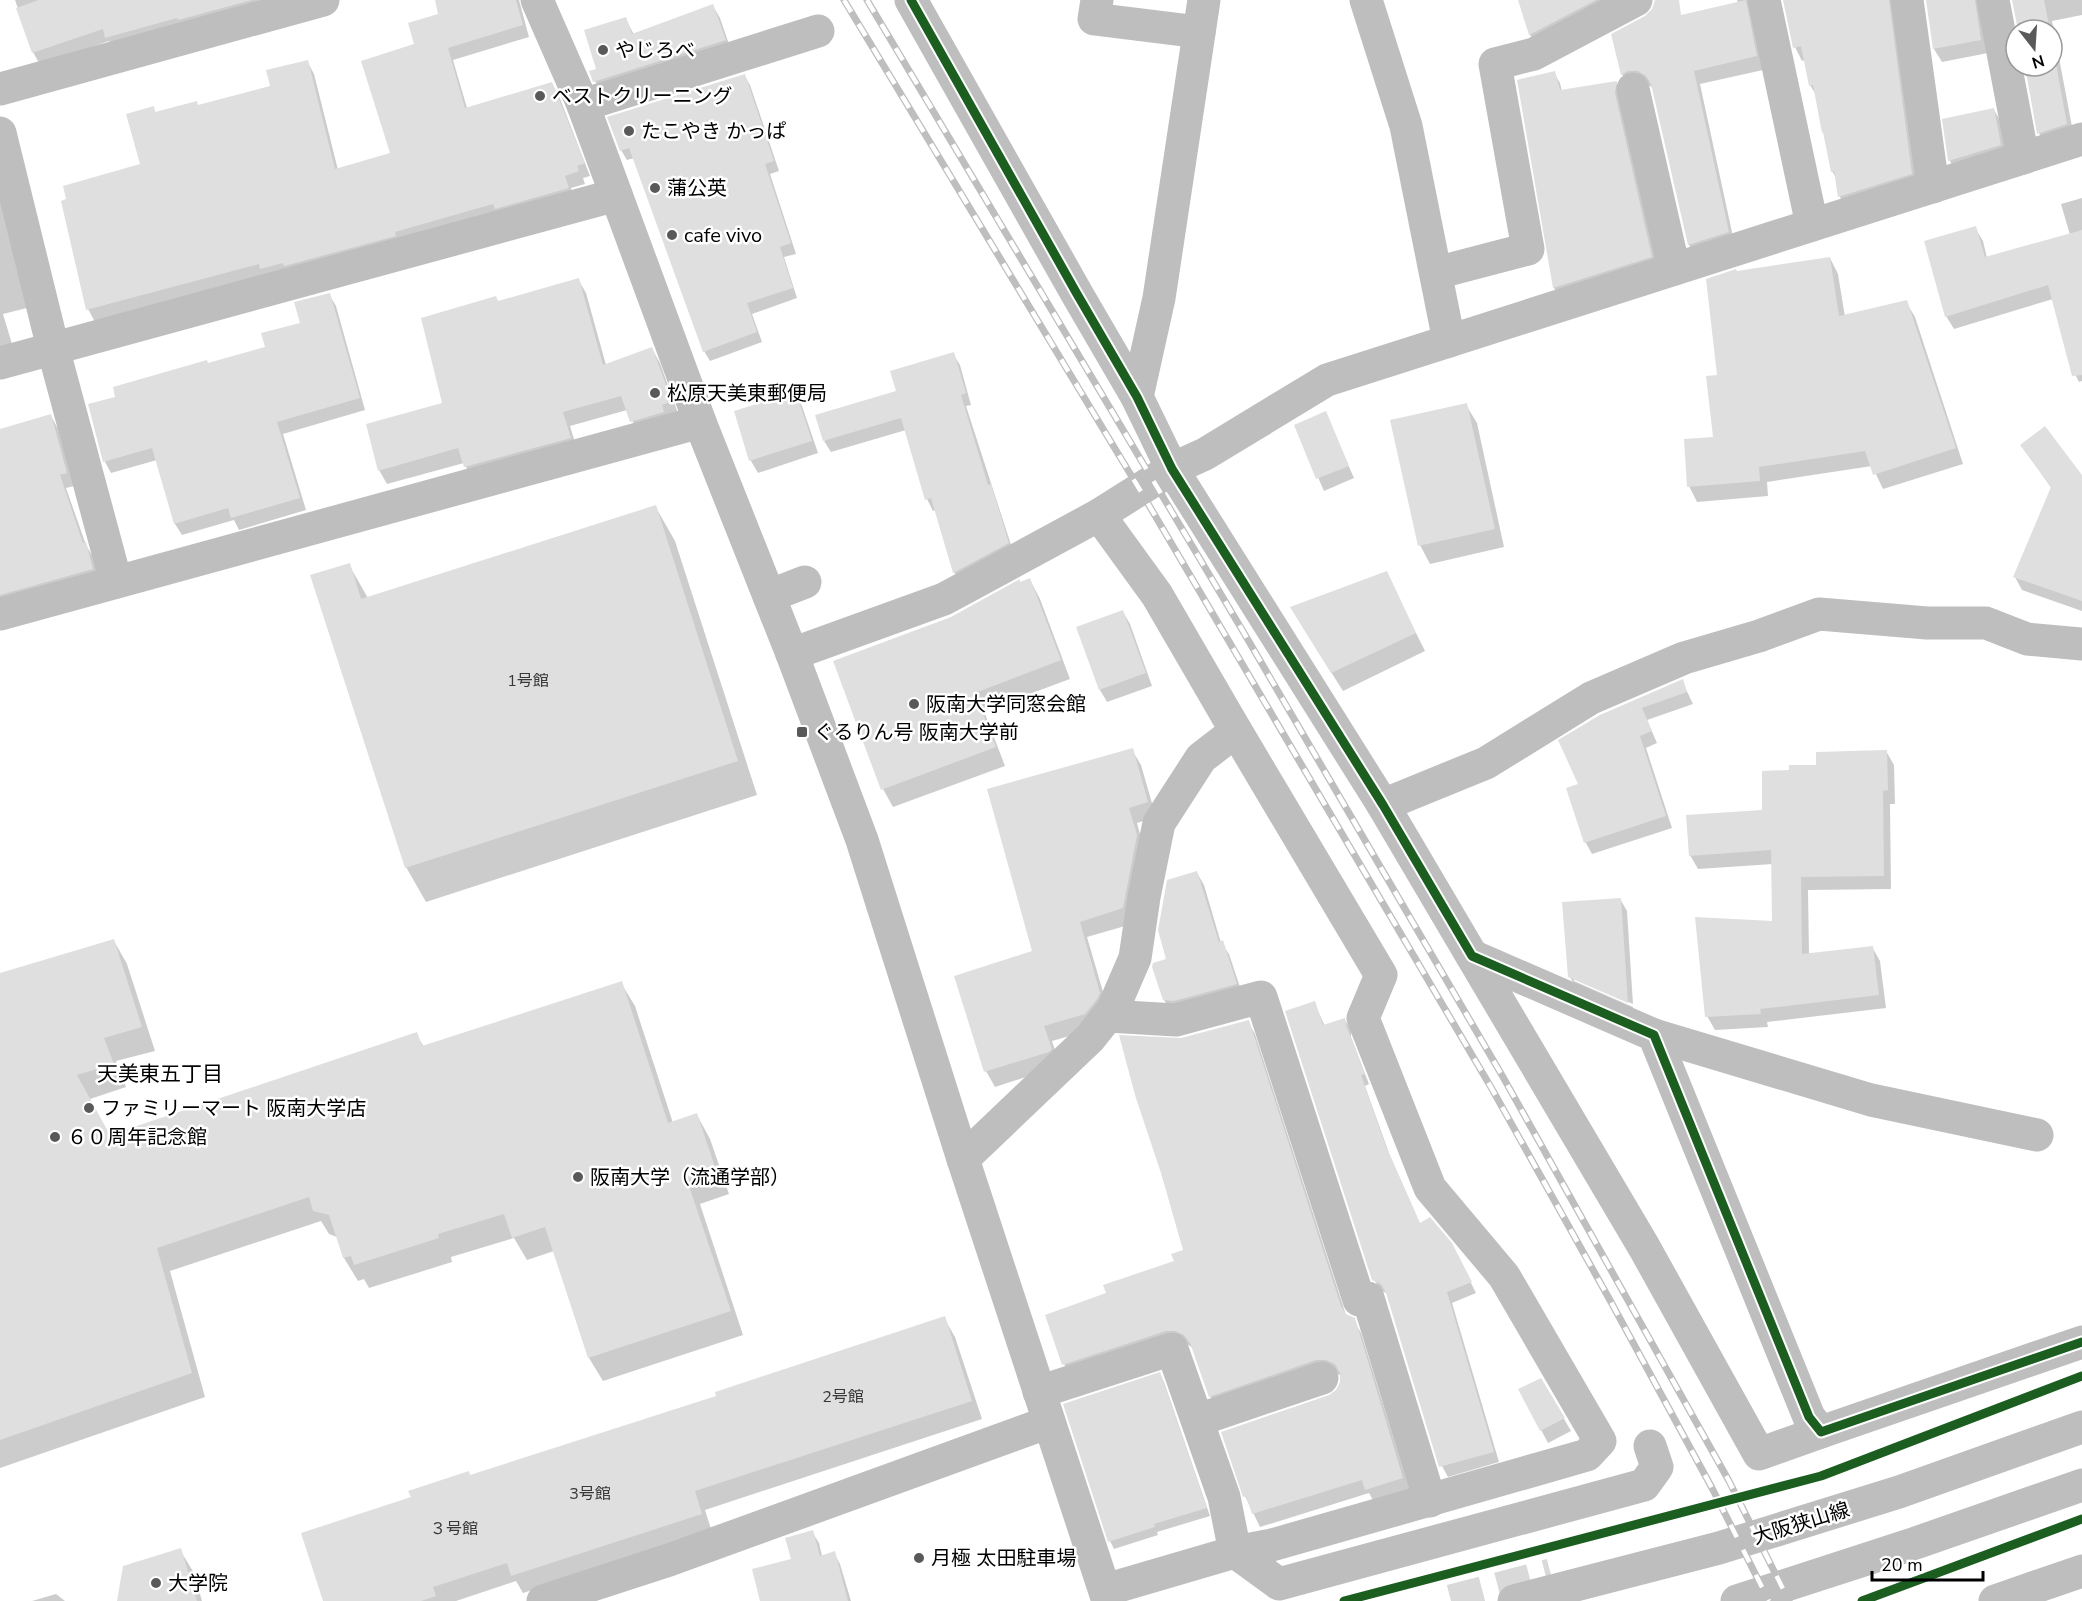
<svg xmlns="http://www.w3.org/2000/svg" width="2082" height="1601" font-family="'Nunito Sans','Noto Sans JP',sans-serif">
	<rect width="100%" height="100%" fill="#fff"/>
	<g fill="#0003">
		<path d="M 15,0 L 296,0 L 113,49 L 109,41 L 40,65 L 33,52 Z"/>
		<path d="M 436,0 L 519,0 L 529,37 L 453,60 L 467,108 L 552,84 L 559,96 L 590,176 L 583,178 L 585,184 L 571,188 L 575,201 L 95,322 L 88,309 L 141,165 L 153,108 L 156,113 L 198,107 L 272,87 L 307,61 L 314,74 L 338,170 L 392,154 L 416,45 L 440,15 Z"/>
		<path d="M 1520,0 L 1628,0 L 1538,48 L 1530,35 Z"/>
		<path d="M 1656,0 L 1665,0 L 1670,19 L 1738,3 L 1737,0 L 1759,0 L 1763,70 L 1700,84 L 1735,246 L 1697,258 L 1689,245 L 1653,88 L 1647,84 L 1630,87 L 1622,74 L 1613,35 L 1646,18 L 1653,11 Z"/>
		<path d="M 1785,0 L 1902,0 L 1919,187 L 1847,210 L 1840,197 L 1836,178 L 1832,171 L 1816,95 L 1810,85 L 1805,60 L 1802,61 L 1795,47 Z"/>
		<path d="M 1927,0 L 1987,0 L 1988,53 L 1942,62 L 1934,49 Z"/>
		<path d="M 2014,0 L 2082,0 L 2082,15 L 2052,21 L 2074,137 L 2046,146 L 2039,133 L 2026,66 L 2052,66 L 2052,30 L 2019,30 Z"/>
		<path d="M 713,6 L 720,18 L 732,53 L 602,94 L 595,81 L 597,70 L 626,19 L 634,35 Z"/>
		<path d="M 1554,73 L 1560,83 L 1562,92 L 1616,82 L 1622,93 L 1657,267 L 1560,298 L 1554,288 L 1519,81 Z"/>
		<path d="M 744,75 L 750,85 L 779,171 L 770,174 L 796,254 L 784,257 L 797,298 L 752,314 L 762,342 L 710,361 L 704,351 L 634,158 L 627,160 L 621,150 Z"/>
		<path d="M 1994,110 L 2001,122 L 2007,157 L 1957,173 L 1950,161 L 1944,120 Z"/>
		<path d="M 2082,198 L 2082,381 L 2079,382 L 2072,368 L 2053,299 L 1954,329 L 1946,316 L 1975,228 L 1983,241 L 1987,258 L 2070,235 L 2061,204 Z"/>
		<path d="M 0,199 L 27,308 L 3,314 L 15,354 L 0,360 Z"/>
		<path d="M 1830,258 L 1838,274 L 1845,317 L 1906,302 L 1915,317 L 1963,464 L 1883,489 L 1872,466 L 1767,482 L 1768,496 L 1697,502 L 1689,486 L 1714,438 L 1719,376 L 1736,272 Z"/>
		<path d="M 578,279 L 586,293 L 606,365 L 652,349 L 660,363 L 679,416 L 639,435 L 627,410 L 570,426 L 578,452 L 473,481 L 464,463 L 387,484 L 379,470 L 444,404 L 498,302 Z"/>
		<path d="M 329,294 L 336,306 L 365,410 L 283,434 L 306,510 L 239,530 L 234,520 L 182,535 L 175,524 L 157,460 L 111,473 L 105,462 L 117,398 L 208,365 L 266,348 L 302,324 Z"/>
		<path d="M 953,354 L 960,365 L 971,405 L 966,406 L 1014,554 L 961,583 L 954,572 L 936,510 L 933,511 L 927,499 L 906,430 L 831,452 L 824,441 Z"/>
		<path d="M 795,394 L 802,406 L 818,453 L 758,473 L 751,461 L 736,412 Z"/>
		<path d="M 1466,405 L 1477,423 L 1504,547 L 1430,564 L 1420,545 Z"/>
		<path d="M 1325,413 L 1354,478 L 1324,491 L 1295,425 Z"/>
		<path d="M 51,416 L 58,429 L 74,486 L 66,488 L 86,545 L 93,557 L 99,582 L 0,611 L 0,430 Z"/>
		<path d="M 2022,446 L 2082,478 L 2082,611 L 2022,590 L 2015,577 L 2052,489 Z"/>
		<path d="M 655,506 L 675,541 L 757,795 L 426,902 L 406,867 L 349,565 L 368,598 Z"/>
		<path d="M 1386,573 L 1425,651 L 1343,691 L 1302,626 Z"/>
		<path d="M 1030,580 L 1040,599 L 1070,679 L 984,711 L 1005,766 L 893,807 L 883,789 L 1020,584 Z"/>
		<path d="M 1123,612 L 1130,624 L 1152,686 L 1107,702 L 1100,690 L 1078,628 Z"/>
		<path d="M 1682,681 L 1693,704 L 1647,720 L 1657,743 L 1646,748 L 1672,828 L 1592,854 L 1586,843 L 1568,789 L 1580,785 L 1560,741 Z"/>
		<path d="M 1132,750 L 1141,765 L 1156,817 L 1137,823 L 1145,852 L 1132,924 L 1087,937 L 1108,1009 L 1094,1029 L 1052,1041 L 1060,1065 L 1057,1067 L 995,1087 L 986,1071 L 1034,952 Z"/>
		<path d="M 1886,751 L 1894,765 L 1895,804 L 1890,804 L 1891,889 L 1808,890 L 1809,955 L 1872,947 L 1880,961 L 1886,1008 L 1767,1022 L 1768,1027 L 1715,1030 L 1707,1016 L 1774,922 L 1773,864 L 1698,869 L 1690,855 L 1763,811 L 1791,772 Z"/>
		<path d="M 1197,873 L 1204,885 L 1221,943 L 1229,954 L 1243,996 L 1172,1012 L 1164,1000 L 1168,960 Z"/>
		<path d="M 1620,899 L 1627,911 L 1633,1004 L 1574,978 L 1574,981 L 1633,1007 L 1634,1014 L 1577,989 L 1570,977 Z"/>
		<path d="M 114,941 L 127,964 L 155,1051 L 116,1061 L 126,1087 L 90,1099 L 110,1137 L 416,1034 L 424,1047 L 621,983 L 635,1006 L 673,1123 L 697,1115 L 710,1139 L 729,1194 L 700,1204 L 743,1335 L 603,1381 L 589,1358 L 554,1251 L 527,1260 L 514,1238 L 451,1257 L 452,1262 L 369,1288 L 364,1279 L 358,1281 L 344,1258 L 337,1237 L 329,1234 L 321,1221 L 170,1271 L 205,1397 L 0,1468 L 0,975 Z"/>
		<path d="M 1314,1003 L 1325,1026 L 1345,1020 L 1351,1030 L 1351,1037 L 1369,1084 L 1365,1086 L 1390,1156 L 1420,1224 L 1457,1255 L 1476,1293 L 1452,1303 L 1499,1462 L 1448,1477 L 1442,1466 L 1388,1294 L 1380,1290 L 1374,1279 Z"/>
		<path d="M 1248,1022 L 1255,1034 L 1346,1315 L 1353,1319 L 1361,1333 L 1410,1491 L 1374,1502 L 1369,1493 L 1260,1527 L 1245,1496 L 1329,1397 L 1337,1392 L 1342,1383 L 1341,1376 L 1335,1372 L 1217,1409 L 1210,1396 L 1193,1348 L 1185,1343 L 1071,1377 L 1064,1364 L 1108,1294 L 1175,1262 L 1185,1251 L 1181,1040 Z"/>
		<path d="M 944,1318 L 955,1337 L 982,1419 L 705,1510 L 712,1532 L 523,1593 L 516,1581 L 456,1601 L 325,1601 L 412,1498 L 718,1397 Z"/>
		<path d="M 1160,1374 L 1164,1382 L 1210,1516 L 1157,1532 L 1158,1535 L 1114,1549 L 1110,1541 L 1065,1405 Z"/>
		<path d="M 1541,1379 L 1571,1431 L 1548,1443 L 1520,1390 Z"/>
		<path d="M 812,1532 L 819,1543 L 822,1556 L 834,1553 L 840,1564 L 851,1601 L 762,1601 Z"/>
		<path d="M 180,1550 L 194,1573 L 202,1601 L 118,1601 Z"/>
		<path d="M 56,1594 L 65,1601 L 32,1601 Z"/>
	</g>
	<g fill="#dfdfdf">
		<path d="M 39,0 L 252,0 L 178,20 L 177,18 L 105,38 L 103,29 L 32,53 L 16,8 Z"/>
		<path d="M 435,0 L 516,0 L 523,25 L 448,48 L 465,108 L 552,82 L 585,163 L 577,166 L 579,171 L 565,176 L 569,188 L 495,209 L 493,204 L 395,232 L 396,236 L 284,266 L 283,263 L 260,269 L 259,264 L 86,310 L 61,201 L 66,199 L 63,186 L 140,164 L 126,114 L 154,106 L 155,112 L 197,101 L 198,105 L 270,86 L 266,70 L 308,60 L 335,169 L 390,153 L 361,61 L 414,44 L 408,23 L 438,14 Z"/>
		<path d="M 1518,0 L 1596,0 L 1529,35 Z"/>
		<path d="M 1655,0 L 1679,0 L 1681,15 L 1746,0 L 1757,56 L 1694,71 L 1729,232 L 1688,245 L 1651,84 L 1646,76 L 1638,71 L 1628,71 L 1621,75 L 1611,34 L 1645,16 L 1652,9 Z"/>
		<path d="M 1783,0 L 1889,0 L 1912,174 L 1838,197 L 1834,171 L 1831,172 L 1823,132 L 1822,133 L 1813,85 L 1809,86 L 1801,46 L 1793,48 Z"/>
		<path d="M 1926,0 L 1975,0 L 1981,40 L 1933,49 Z"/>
		<path d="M 2012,0 L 2044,0 L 2050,30 L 2018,30 Z"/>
		<path d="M 713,4 L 726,40 L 593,82 L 589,71 L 596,69 L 584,30 L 626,17 L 632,34 Z"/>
		<path d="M 2052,42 L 2067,124 L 2037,134 L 2025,66 L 2052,66 Z"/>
		<path d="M 1555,71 L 1560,90 L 1617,81 L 1615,93 L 1652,257 L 1553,288 L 1517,80 Z"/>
		<path d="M 745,74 L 774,161 L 765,164 L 791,243 L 780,247 L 793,288 L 747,303 L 757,332 L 703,352 L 629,148 L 620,151 L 607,117 Z"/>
		<path d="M 1994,108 L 2001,145 L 1948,161 L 1942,119 Z"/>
		<path d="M 1976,226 L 1985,257 L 2082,230 L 2082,375 L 2072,376 L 2048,285 L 1945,317 L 1924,241 Z"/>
		<path d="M 1830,257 L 1839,316 L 1907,300 L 1956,448 L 1873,475 L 1865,451 L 1759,467 L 1760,481 L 1687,487 L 1684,439 L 1713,437 L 1706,376 L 1717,375 L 1706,279 L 1736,269 L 1737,271 Z"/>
		<path d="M 579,278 L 603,365 L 652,347 L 672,401 L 662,405 L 664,412 L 630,422 L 621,396 L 563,412 L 571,438 L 464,467 L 458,448 L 378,471 L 366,424 L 442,403 L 421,318 L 496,296 L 498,301 Z"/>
		<path d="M 330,293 L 360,398 L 277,422 L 300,498 L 231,518 L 228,508 L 174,524 L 152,448 L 103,462 L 88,404 L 115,397 L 113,387 L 207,360 L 208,363 L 265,347 L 261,333 L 300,323 L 294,302 Z"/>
		<path d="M 954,352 L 966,393 L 961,395 L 988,485 L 991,484 L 1009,543 L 953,573 L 931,498 L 925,500 L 901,418 L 823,441 L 815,415 L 896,391 L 890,371 Z"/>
		<path d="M 796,392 L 812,441 L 749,461 L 734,411 Z"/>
		<path d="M 1467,403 L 1495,529 L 1418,546 L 1390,420 Z"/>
		<path d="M 1326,411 L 1349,466 L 1316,479 L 1294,425 Z"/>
		<path d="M 51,414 L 67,473 L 60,475 L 83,543 L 86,542 L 93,569 L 0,595 L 0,429 Z"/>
		<path d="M 2045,426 L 2082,475 L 2082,601 L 2013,577 L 2051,487 L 2020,445 Z"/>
		<path d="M 656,505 L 738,761 L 405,868 L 310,575 L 350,563 L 361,599 Z"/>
		<path d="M 1387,571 L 1416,633 L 1331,673 L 1290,607 Z"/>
		<path d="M 1030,578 L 1061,660 L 975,693 L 996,747 L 881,790 L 833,661 L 951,617 L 1020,579 L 1020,582 Z"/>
		<path d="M 1123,610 L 1146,673 L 1099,690 L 1076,627 Z"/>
		<path d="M 1683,679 L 1687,692 L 1642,708 L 1652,731 L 1640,736 L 1666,816 L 1584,843 L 1566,788 L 1578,784 L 1558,740 L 1600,715 Z"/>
		<path d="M 1133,748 L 1148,802 L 1129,808 L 1137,835 L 1123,908 L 1080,922 L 1100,993 L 1097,999 L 1085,1014 L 1044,1026 L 1052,1049 L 1049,1052 L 984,1072 L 954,976 L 1032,951 L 987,789 Z"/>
		<path d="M 1887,750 L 1888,790 L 1883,791 L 1884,876 L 1801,877 L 1802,954 L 1873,946 L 1879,995 L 1760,1009 L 1761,1014 L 1705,1017 L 1695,917 L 1772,921 L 1771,850 L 1689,856 L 1686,815 L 1762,810 L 1762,771 L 1789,770 L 1789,765 L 1816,765 L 1816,752 Z"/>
		<path d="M 1197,871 L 1219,942 L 1223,940 L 1237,984 L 1174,1001 L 1163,1000 L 1152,967 L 1153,963 L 1166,959 L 1158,930 L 1167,880 Z"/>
		<path d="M 1621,898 L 1628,1003 L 1568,977 L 1562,902 Z"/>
		<path d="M 114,939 L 142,1027 L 104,1038 L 114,1064 L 77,1075 L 110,1135 L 417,1032 L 422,1046 L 622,981 L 668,1123 L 697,1113 L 716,1170 L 687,1180 L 731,1311 L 588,1358 L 545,1227 L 512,1238 L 504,1214 L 438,1234 L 439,1238 L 354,1265 L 351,1256 L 343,1258 L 329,1215 L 313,1211 L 309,1197 L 157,1248 L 192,1373 L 0,1440 L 0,973 Z"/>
		<path d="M 1315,1001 L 1323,1025 L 1345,1018 L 1346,1025 L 1365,1074 L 1361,1075 L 1385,1144 L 1420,1223 L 1430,1217 L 1452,1243 L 1472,1282 L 1447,1292 L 1494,1452 L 1439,1467 L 1386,1293 L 1381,1284 L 1372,1280 L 1285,1011 Z"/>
		<path d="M 1249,1020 L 1341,1306 L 1346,1314 L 1355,1318 L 1403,1478 L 1365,1490 L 1362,1480 L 1252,1514 L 1246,1496 L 1243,1497 L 1221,1432 L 1329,1395 L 1336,1390 L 1340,1382 L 1340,1373 L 1335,1364 L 1326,1360 L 1316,1360 L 1209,1397 L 1190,1343 L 1184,1335 L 1175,1331 L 1166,1331 L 1062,1365 L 1045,1315 L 1106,1293 L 1103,1285 L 1174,1261 L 1171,1254 L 1183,1250 L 1161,1173 L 1135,1095 L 1119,1035 L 1181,1038 Z"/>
		<path d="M 945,1316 L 972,1401 L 695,1491 L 702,1514 L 511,1576 L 507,1563 L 433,1587 L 436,1596 L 421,1601 L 323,1601 L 301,1533 L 411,1497 L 408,1491 L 469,1471 L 470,1475 L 716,1396 L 715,1392 Z"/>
		<path d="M 1160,1372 L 1207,1508 L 1154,1524 L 1155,1527 L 1108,1542 L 1063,1404 Z"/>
		<path d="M 1541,1378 L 1565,1418 L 1540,1431 L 1518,1389 Z"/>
		<path d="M 813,1530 L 820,1556 L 835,1551 L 848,1601 L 760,1601 L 752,1569 L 791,1559 L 785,1538 Z"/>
		<path d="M 181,1548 L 197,1601 L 117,1601 L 123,1566 Z"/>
	</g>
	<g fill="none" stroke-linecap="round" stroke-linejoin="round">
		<path stroke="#d9d9d9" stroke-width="33" stroke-dasharray="33 16" stroke-linecap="butt" d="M 1451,1601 L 1551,1575"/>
		<g stroke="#bebebe" stroke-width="33">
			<path d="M 537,0 L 583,105 L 700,422 L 792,654 L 862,840 L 963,1159 L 1108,1601"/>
			<path d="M 911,0 L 1077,294 L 1137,397 L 1172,469 L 1383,805 L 1472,956 L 1654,1035 L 1809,1417 L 1821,1432 L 2082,1342"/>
			<path d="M 1097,0 L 1094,19 L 1199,32"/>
			<path d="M 1366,0 L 1406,126 L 1449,341"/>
			<path d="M 1764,0 L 1812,225"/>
			<path d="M 1907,0 L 1933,187"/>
			<path d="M 1993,0 L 2023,158"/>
			<path d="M 0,89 L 323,0"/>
			<path d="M 1633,89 L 1674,269"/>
			<path d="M 583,105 L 818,31"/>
			<path d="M 0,133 L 53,348 L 116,582"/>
			<path d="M 1436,273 L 1528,249 L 1495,64 L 1534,54 L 1636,0"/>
			<path d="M 0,363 L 616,195"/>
			<path d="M 1137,397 L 1159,298 L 1204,0"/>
			<path d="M 769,596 L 805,582"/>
			<path d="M 0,614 L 700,422"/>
			<path d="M 792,654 L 944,599 L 1099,515 L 1172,469 L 1205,454 L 1327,380 L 2082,139"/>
			<path d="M 1383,805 L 1486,763 L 1591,698 L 1684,658 L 1759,636 L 1819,614 L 1927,623 L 1986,623 L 2027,639 L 2082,644"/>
			<path d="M 1472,956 L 1644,1247 L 1759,1454 L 1821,1432"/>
			<path d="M 1108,1016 L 1176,1020 L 1261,997 L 1359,1300 L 1368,1298 L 1430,1501"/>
			<path d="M 1654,1035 L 1871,1100 L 2037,1135"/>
			<path d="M 963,1159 L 1090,1038 L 1113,1009 L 1135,958 L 1144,897 L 1159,823 L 1201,758 L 1236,731 L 1157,595 L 1099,515"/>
			<path d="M 1039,1392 L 1172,1349 L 1224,1497 L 1235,1552 L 1272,1545 L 1587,1455 L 1600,1441 L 1504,1276 L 1430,1188 L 1363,1018 L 1381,975 L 1236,731"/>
			<path d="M 1198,1420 L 1322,1378"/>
			<path d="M 1105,1590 L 1235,1552 L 1279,1584 L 1644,1485 L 1657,1467 L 1650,1446"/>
			<path d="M 543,1601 L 669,1560 L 1049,1422"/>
			<path d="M 1995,1601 L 2082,1571"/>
		</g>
		<g stroke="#bebebe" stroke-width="33">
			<path d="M 1514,1601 L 1719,1548 L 1899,1492 L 2082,1427"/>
			<path d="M 1737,1601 L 1910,1545 L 2082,1485"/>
		</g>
		<defs>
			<g id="rail">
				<path d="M 844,0 L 1140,490 L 1492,1089 L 1611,1302 L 1712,1488 L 1769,1601"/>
				<path d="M 867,0 L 1244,633 L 1503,1077 L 1729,1481 L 1789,1601"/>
			</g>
		</defs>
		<use href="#rail" stroke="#bebebe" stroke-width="7"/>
		<use href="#rail" stroke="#fff" stroke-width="4.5" stroke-dasharray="14" stroke-linecap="butt"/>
		<defs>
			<g id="cycleway">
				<path d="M 911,0 L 1077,294 L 1137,397 L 1172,469 L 1383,805 L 1472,956 L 1654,1035 L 1809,1417 L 1821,1432 L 2082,1342"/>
				<path d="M 1344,1601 L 1821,1476 L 2082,1376"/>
				<path d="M 1862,1601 L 2082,1519"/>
			</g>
		</defs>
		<use href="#cycleway" stroke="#fff" stroke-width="13"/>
		<use href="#cycleway" stroke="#1b5e20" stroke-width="9"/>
	</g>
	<g fill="#595959" stroke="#fff" stroke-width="2">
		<circle cx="603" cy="50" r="6"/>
		<circle cx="540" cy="96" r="6"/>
		<circle cx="629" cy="131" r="6"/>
		<circle cx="655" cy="188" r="6"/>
		<circle cx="672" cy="235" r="6"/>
		<circle cx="655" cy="393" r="6"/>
		<circle cx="914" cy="704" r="6"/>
		<rect x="796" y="726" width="12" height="12" rx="3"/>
		<circle cx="89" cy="1108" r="6"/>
		<circle cx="55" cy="1137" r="6"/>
		<circle cx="578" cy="1177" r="6"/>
		<circle cx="919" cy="1558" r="6"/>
		<circle cx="156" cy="1583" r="6"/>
	</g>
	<g text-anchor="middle" stroke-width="5" stroke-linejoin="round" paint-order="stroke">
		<g font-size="16" fill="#383838">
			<text x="528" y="686">1号館</text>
			<text x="843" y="1402">2号館</text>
			<text x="590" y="1499">3号館</text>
			<text x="454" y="1534">３号館</text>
		</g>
		<g font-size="20" fill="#000" stroke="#fff" text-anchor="start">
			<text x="615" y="57">やじろべ</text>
			<text x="552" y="103">ベストクリーニング</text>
			<text x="641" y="138">たこやき かっぱ</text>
			<text x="667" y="195">蒲公英</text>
			<text x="684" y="242">cafe vivo</text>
			<text x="667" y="400">松原天美東郵便局</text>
			<text x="926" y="711">阪南大学同窓会館</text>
			<text x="814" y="739">ぐるりん号 阪南大学前</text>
			<text x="101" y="1115">ファミリーマート 阪南大学店</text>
			<text x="67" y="1144">６０周年記念館</text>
			<text x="590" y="1184">阪南大学（流通学部）</text>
			<text x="931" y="1565">月極 太田駐車場</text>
			<text x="168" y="1590">大学院</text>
		</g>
		<g font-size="20" fill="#000" stroke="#fff">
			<text transform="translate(1801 1523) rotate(-17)" y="7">大阪狭山線</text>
		</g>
		<g font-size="21" fill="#000" stroke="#fff">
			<text x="160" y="1081">天美東五丁目</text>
		</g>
	</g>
	<g transform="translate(2034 48) rotate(163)"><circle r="28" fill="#ffffff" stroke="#999999" stroke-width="1.5"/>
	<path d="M0-4.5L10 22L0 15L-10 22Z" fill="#595959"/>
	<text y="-9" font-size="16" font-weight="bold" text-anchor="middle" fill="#000000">N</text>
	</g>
	<path d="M1872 1571v9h111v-9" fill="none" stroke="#000000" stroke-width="3"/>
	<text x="1881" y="1571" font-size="18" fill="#000000" stroke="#ffffff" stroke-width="4.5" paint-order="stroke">20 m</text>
</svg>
